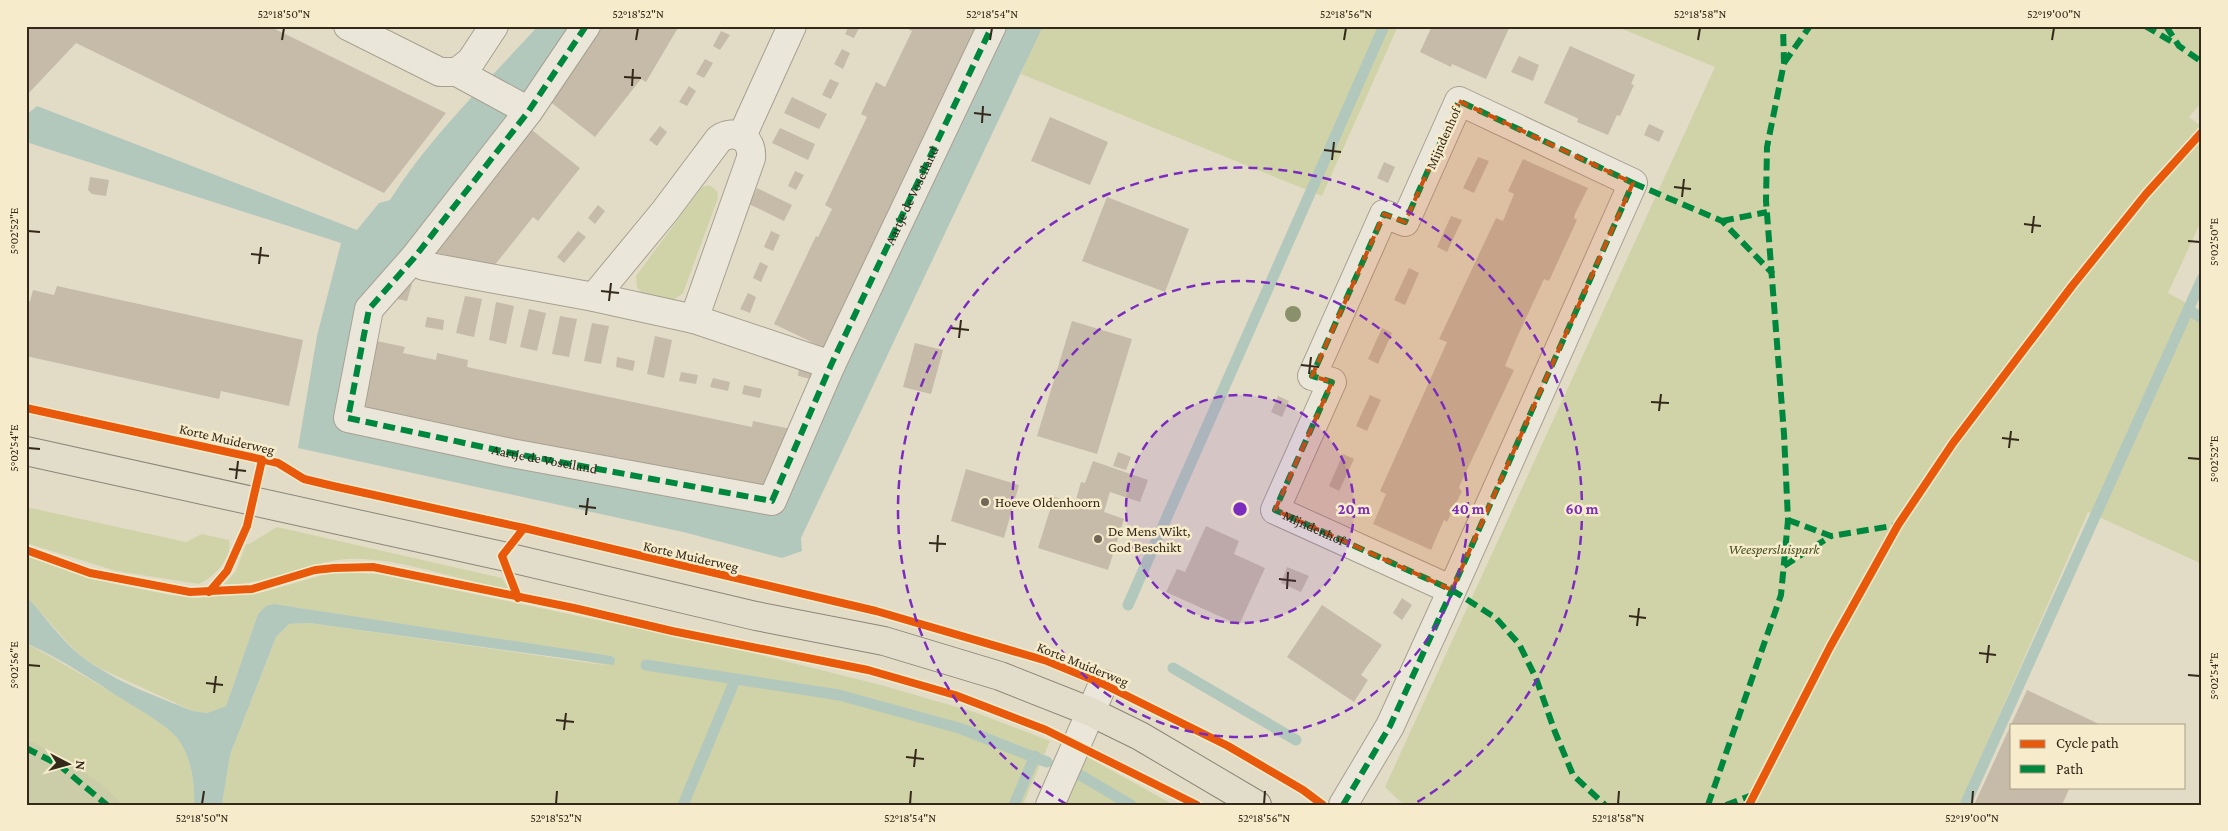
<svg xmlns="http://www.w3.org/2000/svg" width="2228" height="831" font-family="'Crimson Pro',serif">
	<rect width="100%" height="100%" fill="#e2dcc7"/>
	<g fill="#d0d3a8">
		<path d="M 1021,26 L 1398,26 L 1322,196 L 1021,74 L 1024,66 Z"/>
		<path d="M 1615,26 L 2202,26 L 2202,102 L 2189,117 L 2202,127 L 2202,219 L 2168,293 L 2202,311 L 2202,564 L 2088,512 L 1960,805 L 1404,805 L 1385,787 L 1715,67 Z"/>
		<path d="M 709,185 L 717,191 L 718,198 L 683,293 L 672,301 L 646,296 L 637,288 L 636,276 L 702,187 Z"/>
		<path d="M 26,507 L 186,542 L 202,534 L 229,540 C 233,558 214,577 199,584 L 116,571 L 26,543 Z"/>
		<path d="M 277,527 L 502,578 L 508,588 C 497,589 483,584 471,581 C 436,573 399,560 362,559 C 314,556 272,587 224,584 L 236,571 L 246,544 L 249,544 Z"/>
		<path d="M 26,556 L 85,576 L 115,584 L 171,595 L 198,598 L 263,592 L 323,575 L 340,572 L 378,574 L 749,652 L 881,685 L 974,712 L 1050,741 L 1023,805 L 222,805 L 230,755 L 276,637 L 289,624 L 309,623 L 611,666 L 295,607 L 258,614 L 226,706 L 207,713 L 193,711 L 99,668 L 80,655 L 66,641 L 26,596 Z"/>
		<path d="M 26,643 C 62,663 97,683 132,705 C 145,713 168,726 178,739 C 191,757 195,783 194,805 L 123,805 C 97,777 61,754 26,739 Z"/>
		<path d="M 1082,754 L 1174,805 L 1060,805 Z"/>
	</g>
	<path fill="#cacda8" d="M 26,739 C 61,754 97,777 123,805 L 26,805 Z"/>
	<g fill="#b3c8bc">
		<path d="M 538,26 L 580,26 L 366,298 L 340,423 L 775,516 L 1005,26 L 1043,26 L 801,538 L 802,551 L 782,558 L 683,532 L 298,448 L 317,336 L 341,243 L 26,142 L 26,115 L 37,106 L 357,230 L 379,203 L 390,200 C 431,135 487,82 538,26 Z"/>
		<path d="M 26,596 C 44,615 60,639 80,655 C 113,681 155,696 193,711 L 207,713 L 226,706 L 258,614 L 266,606 L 274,604 L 611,656 L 615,658 L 614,665 L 309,623 L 289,624 L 276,637 L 230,755 L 222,805 L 194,805 C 195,783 191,757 178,739 C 168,726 140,710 125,701 C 93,680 61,659 26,643 Z"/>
	</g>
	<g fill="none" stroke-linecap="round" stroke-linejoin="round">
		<g stroke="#b3c8bc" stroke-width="11">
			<path d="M 2188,310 L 2202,318"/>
			<path d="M 1128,605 L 1384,26"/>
			<path d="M 646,665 L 839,695 L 959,728 L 1047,762"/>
			<path d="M 1173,668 L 1296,740"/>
			<path d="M 1080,775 L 1131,805"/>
			<path d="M 683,805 L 735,680"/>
			<path d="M 1014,805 L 1035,756"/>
			<path d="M 1965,805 L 2202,279"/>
		</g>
	</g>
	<g fill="#c6baa8">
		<path d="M 26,26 L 269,26 L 446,113 L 384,193 L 76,43 L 26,96 Z"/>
		<path d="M 602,26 L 679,26 L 646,82 L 641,79 L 595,137 L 548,100 L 590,47 Z"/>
		<path d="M 849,26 L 860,26 L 854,38 L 845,34 Z"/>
		<path d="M 907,26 L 980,26 L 828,350 L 774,324 L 816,236 L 818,237 L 832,209 L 825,205 L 867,117 L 861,114 L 876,82 L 885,87 L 912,31 L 906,28 Z"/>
		<path d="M 1432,26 L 1510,26 L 1486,79 L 1452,64 L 1451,67 L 1420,52 Z"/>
		<path d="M 721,31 L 730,35 L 720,50 L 713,46 Z"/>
		<path d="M 1570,46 L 1635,75 L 1631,84 L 1634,85 L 1620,116 L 1617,115 L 1608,135 L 1577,122 L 1578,119 L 1577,118 L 1544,103 Z"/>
		<path d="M 842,49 L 850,53 L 843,69 L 834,64 Z"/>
		<path d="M 1519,56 L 1539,65 L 1533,81 L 1511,72 Z"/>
		<path d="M 705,59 L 713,63 L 704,78 L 696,74 Z"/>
		<path d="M 830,79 L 839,83 L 831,99 L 822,95 Z"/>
		<path d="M 689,86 L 696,91 L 687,106 L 679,102 Z"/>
		<path d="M 792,97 L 827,114 L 819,129 L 784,113 Z"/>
		<path d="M 1050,117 L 1108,142 L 1090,185 L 1031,161 Z"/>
		<path d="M 1649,124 L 1664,131 L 1659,142 L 1644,135 Z"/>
		<path d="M 660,126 L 667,132 L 657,146 L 649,140 Z"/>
		<path d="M 528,127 L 580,168 L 538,221 L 533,217 L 494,266 L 429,251 Z"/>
		<path d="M 780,128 L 815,144 L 808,160 L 772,143 Z"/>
		<path d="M 1478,157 L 1489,161 L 1474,193 L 1463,188 Z"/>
		<path d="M 1523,159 L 1588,188 L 1575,214 L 1574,218 L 1577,220 L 1549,281 L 1544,279 L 1515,342 L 1505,366 L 1514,370 L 1460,485 L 1459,488 L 1462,491 L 1447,522 L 1444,520 L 1431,550 L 1373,524 L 1386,494 L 1380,491 L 1447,342 L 1439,339 L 1440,337 L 1496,218 L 1503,221 L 1514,194 L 1508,191 Z"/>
		<path d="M 1384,162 L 1395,167 L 1388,183 L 1377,178 Z"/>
		<path d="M 795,171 L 804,175 L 796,190 L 788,186 Z"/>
		<path d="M 90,177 L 109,180 L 106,196 L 92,194 L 88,190 Z"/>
		<path d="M 757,188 L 792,205 L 784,221 L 749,204 Z"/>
		<path d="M 1107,197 L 1189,229 L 1165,292 L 1082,261 Z"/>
		<path d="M 598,205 L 605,211 L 595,224 L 588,218 Z"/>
		<path d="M 1451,216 L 1462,220 L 1447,252 L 1437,247 Z"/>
		<path d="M 578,231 L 586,237 L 564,263 L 557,257 Z"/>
		<path d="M 771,231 L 780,235 L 773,251 L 764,247 Z"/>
		<path d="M 760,262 L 768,266 L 761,282 L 753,278 Z"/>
		<path d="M 1409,268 L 1419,273 L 1405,305 L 1394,300 Z"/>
		<path d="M 404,282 L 412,284 L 407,301 L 392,298 Z"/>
		<path d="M 57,286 L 303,340 L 289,406 L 221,391 L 219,399 L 26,356 L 26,300 L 30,301 L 33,290 L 54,295 Z"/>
		<path d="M 748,293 L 756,297 L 750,313 L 740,309 Z"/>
		<path d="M 465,296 L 482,299 L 474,337 L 456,333 Z"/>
		<path d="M 496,302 L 514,306 L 506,344 L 489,340 Z"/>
		<path d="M 529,309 L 546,313 L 537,351 L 520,347 Z"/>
		<path d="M 560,316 L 577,319 L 569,357 L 552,354 Z"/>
		<path d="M 427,317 L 444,320 L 443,330 L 425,327 Z"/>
		<path d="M 1072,321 L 1132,339 L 1097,454 L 1037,436 Z"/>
		<path d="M 592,323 L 609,326 L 601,364 L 584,361 Z"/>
		<path d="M 1382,328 L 1392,333 L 1378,364 L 1368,359 Z"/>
		<path d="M 655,336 L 672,340 L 664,378 L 647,374 Z"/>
		<path d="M 372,340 L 405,347 L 403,353 L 436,360 L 437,353 L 468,360 L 467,367 L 752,427 L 753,421 L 791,429 L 763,491 L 358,406 Z"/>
		<path d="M 915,343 L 943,350 L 931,394 L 903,387 Z"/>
		<path d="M 617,357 L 635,361 L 633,371 L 616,367 Z"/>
		<path d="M 799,367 L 819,371 L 815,380 L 798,376 Z"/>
		<path d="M 681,372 L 698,375 L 696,384 L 679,381 Z"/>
		<path d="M 713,378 L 730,382 L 728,391 L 710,387 Z"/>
		<path d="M 744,385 L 762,389 L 760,398 L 742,394 Z"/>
		<path d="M 1370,395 L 1381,400 L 1367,431 L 1356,426 Z"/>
		<path d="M 1278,396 L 1289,401 L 1282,417 L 1271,412 Z"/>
		<path d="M 1118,452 L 1131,457 L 1126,470 L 1113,466 Z"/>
		<path d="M 1343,454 L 1354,459 L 1339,491 L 1329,486 Z"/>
		<path d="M 1093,461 L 1148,480 L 1140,502 L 1110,492 L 1104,512 L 1124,519 L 1108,570 L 1038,548 L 1054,497 L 1075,503 L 1081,482 L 1085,483 Z"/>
		<path d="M 966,469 L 1019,485 L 1004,538 L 951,521 Z"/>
		<path d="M 1206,526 L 1239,541 L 1234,554 L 1265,568 L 1239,625 L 1166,592 L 1177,569 L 1185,572 Z"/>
		<path d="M 1287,567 L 1309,576 L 1301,592 L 1281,583 Z"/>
		<path d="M 1402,598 L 1412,605 L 1402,620 L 1393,613 Z"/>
		<path d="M 1322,605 L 1382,645 L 1361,675 L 1368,680 L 1354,702 L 1287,657 Z"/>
		<path d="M 2027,690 L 2101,725 L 2012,725 L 2012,787 L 2070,787 L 2062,805 L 1974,805 Z"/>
	</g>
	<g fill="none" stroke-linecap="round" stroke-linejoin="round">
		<defs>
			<g id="minor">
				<path d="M 348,26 L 440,72 L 457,72 L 471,61 L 494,26"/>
				<path d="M 586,26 L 528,112 L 414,258 L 369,309 L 348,418 L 511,453 L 772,501 L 831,365 L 992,26"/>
				<path d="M 457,72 L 523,108"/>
				<path d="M 742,136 L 792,26"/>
				<path d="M 414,258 L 424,266 L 594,297 L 694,319 L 831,365"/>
				<path d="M 594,297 L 665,211 L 719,139 C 735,128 753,138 751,158 L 694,319"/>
				<path d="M 1050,805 L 1103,684"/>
				<path id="s1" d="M 1343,805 L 1390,726 L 1452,590 L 1633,183 L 1459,101 L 1405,222 L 1384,214 L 1312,376 L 1332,382 L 1275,510 L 1452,590"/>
			</g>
			<path id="major" d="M 26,451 L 502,556 L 756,616 L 884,641 L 1000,676 L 1091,712 L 1140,736 L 1257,805"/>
		</defs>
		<use href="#minor" stroke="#a6a091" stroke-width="30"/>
		<use href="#major" stroke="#8c8578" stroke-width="30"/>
		<use href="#minor" stroke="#eae6d9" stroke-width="28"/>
		<use href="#major" stroke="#e2dcca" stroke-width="28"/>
		<g stroke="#00873e" stroke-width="6" stroke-dasharray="12 6" stroke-linecap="butt">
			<path id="s2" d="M 586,26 L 528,112 L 414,258 L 369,309 L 348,418 L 511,453 L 772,501 L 831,365 L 992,26"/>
			<path d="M 2145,26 L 2176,44"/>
			<path d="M 2166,26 L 2179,46 L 2202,62"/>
			<path d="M 1784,63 L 1810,26"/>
			<path d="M 1633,183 L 1722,221 L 1773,274"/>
			<path d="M 1722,221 L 1767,212"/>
			<path d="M 1788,520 L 1831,536 L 1898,525"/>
			<path d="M 1784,566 L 1831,536"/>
			<path d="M 2201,649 L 2202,648"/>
			<path d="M 26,748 L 59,765 L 107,805"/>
			<path d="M 1343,805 L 1390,726 L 1452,590 L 1633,183 L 1459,101 L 1405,222 L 1384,214 L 1312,376 L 1332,382 L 1275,510 L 1452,590 L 1496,618 L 1519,644 L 1536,678 L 1555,732 L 1573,775 L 1605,805"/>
			<path d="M 1708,805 L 1781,595 L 1788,520 L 1784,434 L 1766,201 L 1767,147 L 1784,63 L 1783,26"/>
			<path d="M 1726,805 L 1755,794"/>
		</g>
		<defs>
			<g id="cycleway">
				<path d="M 26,408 L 278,463 L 304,479 L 333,486 L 524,528 L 876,611 L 1047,661 L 1103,684 L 1228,746 L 1303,790 L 1323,805"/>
				<path d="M 26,550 L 90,573 L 190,592 L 252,589 L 315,570 L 334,568 L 373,567 L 574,608 L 672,631 L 868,670 L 955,695 L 1046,730 L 1197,805"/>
				<path d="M 209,592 L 227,571 L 247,526 L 262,460"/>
				<path d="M 518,598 L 502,556 L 524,528"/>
				<path d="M 1749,805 L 1830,647 L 1898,525 L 1953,443 L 2072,286 L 2146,194 L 2202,132"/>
			</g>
		</defs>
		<use href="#cycleway" stroke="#f6eccb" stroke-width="11"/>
		<use href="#cycleway" stroke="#e8590c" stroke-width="8"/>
	</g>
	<circle fill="#8a906b" cx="1293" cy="314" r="8"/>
	<path fill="#cd520e" fill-opacity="0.2" stroke="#cd520e" stroke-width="4" stroke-dasharray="10 6" stroke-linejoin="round" d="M 1459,101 L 1633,183 L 1452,590 L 1275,510 L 1332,382 L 1312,376 L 1384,214 L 1405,222 Z"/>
	<path fill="none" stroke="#34281a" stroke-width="2" d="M 282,40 L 284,28M 636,40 L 638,28M 990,40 L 992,28M 1344,40 L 1346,28M 1698,40 L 1700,28M 2052,40 L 2054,28M 624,77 L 641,78M 632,86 L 633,69M 974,113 L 991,115M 982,123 L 983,106M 1324,150 L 1341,152M 1332,160 L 1334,142M 1674,187 L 1691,189M 1682,197 L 1684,179M 2024,224 L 2041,226M 28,231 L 40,232M 2032,233 L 2034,216M 2188,241 L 2200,242M 251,254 L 269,256M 259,264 L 261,247M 601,291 L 619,293M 609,301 L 611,283M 951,328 L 969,330M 959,338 L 961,320M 1301,365 L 1319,367M 1309,374 L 1311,357M 1651,402 L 1669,403M 1659,411 L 1661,394M 2002,438 L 2019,440M 28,448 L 40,449M 2009,448 L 2011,431M 2188,458 L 2200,459M 229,469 L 246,471M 236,479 L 238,461M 579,506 L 596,508M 586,515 L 588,498M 929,543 L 946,544M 937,552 L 938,535M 1279,579 L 1296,581M 1287,589 L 1288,572M 1629,616 L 1646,618M 1637,626 L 1639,608M 1979,653 L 1996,655M 1987,663 L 1989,645M 28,665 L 40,666M 2188,675 L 2200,676M 206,683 L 223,685M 214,693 L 216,676M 556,720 L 574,722M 564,730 L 566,713M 906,757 L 924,759M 914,767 L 916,749M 202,804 L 204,791M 556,804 L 557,791M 910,804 L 911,791M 1264,804 L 1265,791M 1618,804 L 1619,791M 1972,804 L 1973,791"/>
	<circle cx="1240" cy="509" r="114" fill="#7b2cbf" fill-opacity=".12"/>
	<g fill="none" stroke="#7b2cbf" stroke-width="2.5" stroke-dasharray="9 6">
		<circle cx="1240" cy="509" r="114"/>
		<circle cx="1240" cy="509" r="228"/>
		<path d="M1066 804A342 342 0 1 1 1414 804"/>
	</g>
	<g fill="#716757" stroke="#f6eccb" stroke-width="2">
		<circle cx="985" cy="502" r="5"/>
		<circle cx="1098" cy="539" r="5"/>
	</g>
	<g text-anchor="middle" stroke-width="5" stroke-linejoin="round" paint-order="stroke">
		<g font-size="14" fill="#34281a" stroke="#f6eccb">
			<text transform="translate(1443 138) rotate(-66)" y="5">Mijndenhof</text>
			<text dy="5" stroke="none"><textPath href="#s2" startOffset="1236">Aartje de Voseiland</textPath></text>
			<text transform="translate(227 439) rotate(13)" y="5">Korte Muiderweg</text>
			<text dy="5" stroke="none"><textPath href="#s2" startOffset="669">Aartje de Voseiland</textPath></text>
			<text dy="5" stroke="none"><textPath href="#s1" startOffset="1415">Mijndenhof</textPath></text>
			<text transform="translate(691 556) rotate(13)" y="5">Korte Muiderweg</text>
			<text transform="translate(1083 664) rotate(22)" y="5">Korte Muiderweg</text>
		</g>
		<g font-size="14" fill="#34281a" stroke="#f6eccb" text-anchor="start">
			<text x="995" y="507">Hoeve Oldenhoorn</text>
			<text x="1108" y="536">De Mens Wikt,<tspan x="1108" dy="16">God Beschikt</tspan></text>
		</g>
		<g font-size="14" font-style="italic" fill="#425120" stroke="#f6eccb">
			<text x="1774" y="554">Weespersluispark</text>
		</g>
	</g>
	<circle cx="1240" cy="509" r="8" fill="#7b2cbf" stroke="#f6eccb" stroke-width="2.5"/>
	<g font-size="15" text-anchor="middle" font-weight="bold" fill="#7b2cbf" stroke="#f6eccb" stroke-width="5" stroke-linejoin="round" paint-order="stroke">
		<text x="1354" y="514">20 m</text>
		<text x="1468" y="514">40 m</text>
		<text x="1582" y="514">60 m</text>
	</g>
	<rect width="2228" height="831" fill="none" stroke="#f6eccb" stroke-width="55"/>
	<rect x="2010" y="724" width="175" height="65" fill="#f6eccb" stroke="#a89e84"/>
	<rect x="2020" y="740" width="25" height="8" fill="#e8590c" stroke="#a89e84"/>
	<text x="2056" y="748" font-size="15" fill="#34281a">Cycle path</text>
	<rect x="2020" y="765" width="25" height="8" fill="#00873e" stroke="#a89e84"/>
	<text x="2056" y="774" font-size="15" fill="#34281a">Path</text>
	<g transform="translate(68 764) rotate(96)" stroke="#f6eccb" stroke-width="4" paint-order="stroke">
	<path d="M0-4L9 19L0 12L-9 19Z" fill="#34281a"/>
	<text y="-8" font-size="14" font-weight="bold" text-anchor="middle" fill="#34281a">N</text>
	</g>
	<rect x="28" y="28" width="2172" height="776" fill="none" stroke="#34281a" stroke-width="2"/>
	<g font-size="12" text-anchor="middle" fill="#34281a">
		<text x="284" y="18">52°18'50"N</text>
		<text x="638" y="18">52°18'52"N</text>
		<text x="992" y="18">52°18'54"N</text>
		<text x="1346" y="18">52°18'56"N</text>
		<text x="1700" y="18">52°18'58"N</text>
		<text x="2054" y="18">52°19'00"N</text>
		<text transform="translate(14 231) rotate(-90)" y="4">5°02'52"E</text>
		<text transform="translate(2214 242) rotate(-90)" y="4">5°02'50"E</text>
		<text transform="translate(14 448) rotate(-90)" y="4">5°02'54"E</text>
		<text transform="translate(2214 459) rotate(-90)" y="4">5°02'52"E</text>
		<text transform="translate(14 665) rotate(-90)" y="4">5°02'56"E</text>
		<text transform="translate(2214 676) rotate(-90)" y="4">5°02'54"E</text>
		<text x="202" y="822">52°18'50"N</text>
		<text x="556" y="822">52°18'52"N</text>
		<text x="910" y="822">52°18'54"N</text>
		<text x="1264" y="822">52°18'56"N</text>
		<text x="1618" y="822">52°18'58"N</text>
		<text x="1972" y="822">52°19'00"N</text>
	</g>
</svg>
